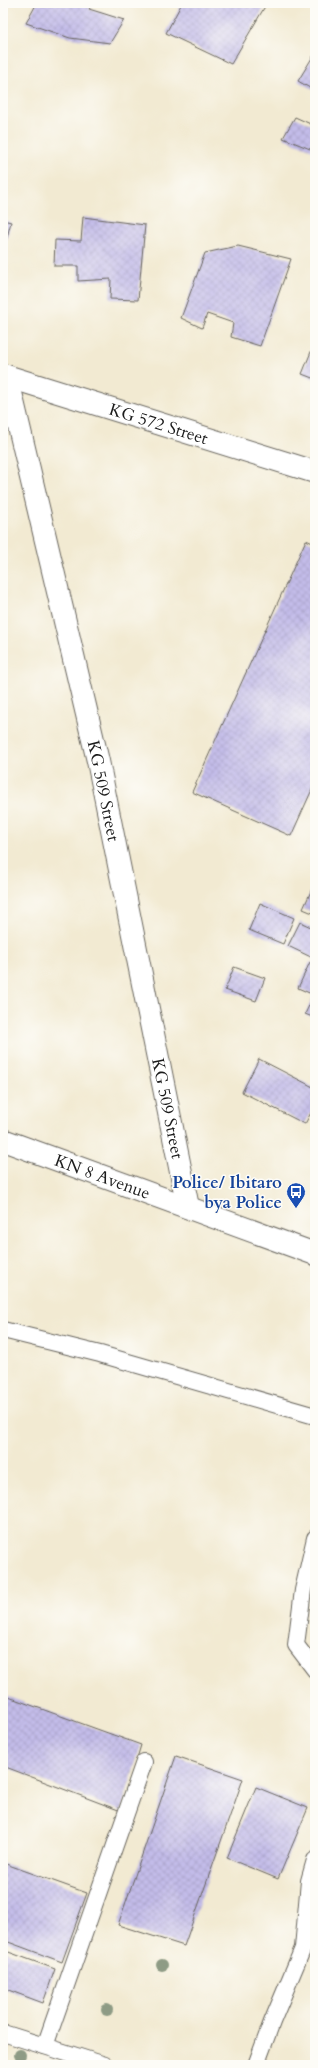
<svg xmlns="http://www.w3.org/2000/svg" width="318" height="2068" font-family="Cardo,serif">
	<defs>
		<pattern id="building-cross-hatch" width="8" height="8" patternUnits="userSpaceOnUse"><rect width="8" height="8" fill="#c3bce9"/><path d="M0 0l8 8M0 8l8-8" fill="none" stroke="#a7a1c7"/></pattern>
	</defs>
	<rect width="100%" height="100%" fill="#fdfcf7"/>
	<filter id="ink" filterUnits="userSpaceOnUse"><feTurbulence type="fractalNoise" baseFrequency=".025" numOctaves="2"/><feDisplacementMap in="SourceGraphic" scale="8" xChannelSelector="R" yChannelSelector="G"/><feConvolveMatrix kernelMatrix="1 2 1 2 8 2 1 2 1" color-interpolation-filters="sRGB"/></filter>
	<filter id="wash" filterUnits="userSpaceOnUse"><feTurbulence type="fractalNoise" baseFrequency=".012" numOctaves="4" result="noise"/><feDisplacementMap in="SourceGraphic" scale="16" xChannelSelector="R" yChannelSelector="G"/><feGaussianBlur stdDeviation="0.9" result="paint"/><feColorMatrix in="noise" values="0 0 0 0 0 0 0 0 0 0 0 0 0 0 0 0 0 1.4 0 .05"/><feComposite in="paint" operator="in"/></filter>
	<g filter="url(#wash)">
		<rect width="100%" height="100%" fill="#f2ead2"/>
		<g id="blocks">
			<g fill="url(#building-cross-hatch)">
				<path d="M 37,3 L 94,3 L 89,9 L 124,20 L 110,43 L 70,38 L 26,23 Z"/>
				<path d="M 182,3 L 267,3 L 231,64 L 166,33 Z"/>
				<path d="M 315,53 L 315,91 L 298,81 Z"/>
				<path d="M 295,117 L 315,126 L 315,151 L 283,138 Z"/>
				<path d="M 83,217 L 145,225 L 138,300 L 110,299 L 111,279 L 78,281 L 78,266 L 54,266 L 55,240 L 81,241 Z"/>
				<path d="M 3,220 L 11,222 L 3,252 Z"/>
				<path d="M 238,246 L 291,259 L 260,346 L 231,337 L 233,323 L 207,314 L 202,328 L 181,318 L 205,253 Z"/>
				<path d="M 315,342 L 315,379 L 302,374 Z"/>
				<path d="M 306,540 L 315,544 L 315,783 L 291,836 L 192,792 Z"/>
				<path d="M 315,882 L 315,914 L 303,909 Z"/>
				<path d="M 260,903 L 294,918 L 283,944 L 249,930 Z"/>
				<path d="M 300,922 L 315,929 L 315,959 L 288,946 Z"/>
				<path d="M 310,962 L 315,964 L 315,1018 L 305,1014 L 314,995 L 298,988 Z"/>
				<path d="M 234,967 L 265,978 L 256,1001 L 225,990 Z"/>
				<path d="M 259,1059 L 315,1088 L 315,1105 L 305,1124 L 242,1092 Z"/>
				<path d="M 3,1695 L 141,1745 L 121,1811 L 3,1766 Z"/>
				<path d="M 176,1756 L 243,1779 L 184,1946 L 118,1925 Z"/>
				<path d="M 256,1787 L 308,1808 L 278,1879 L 227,1858 Z"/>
				<path d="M 3,1863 L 87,1893 L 62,1962 L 3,1940 Z"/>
				<path d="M 3,1950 L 55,1969 L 43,2003 L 3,1988 Z"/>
			</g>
		</g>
	</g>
	<g filter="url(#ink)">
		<use href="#blocks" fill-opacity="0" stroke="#67645c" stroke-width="1"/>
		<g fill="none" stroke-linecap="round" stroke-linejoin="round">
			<defs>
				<g id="service">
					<path d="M 3,1330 L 100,1354 L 315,1416"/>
					<path d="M 315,1538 L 303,1590 L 296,1645 L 315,1670"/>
					<path d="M 3,2033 L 105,2065"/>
					<path d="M 45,2046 L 144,1762"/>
					<path d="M 256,2065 L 272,2022 L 303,1948 L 309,1881 L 315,1860"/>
				</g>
				<g id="minor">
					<path id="s1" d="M 3,375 L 315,472"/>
					<path id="s2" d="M 7,376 L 98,761 L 188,1207"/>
				</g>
				<g id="secondary">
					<path id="s3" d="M 3,1140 L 315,1254"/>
				</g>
			</defs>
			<use href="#service" stroke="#67645c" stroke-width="18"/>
			<use href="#minor" stroke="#67645c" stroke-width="24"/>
			<use href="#secondary" stroke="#67645c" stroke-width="24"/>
			<use href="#service" stroke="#fff" stroke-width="16"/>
			<use href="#minor" stroke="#fff" stroke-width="22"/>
			<use href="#secondary" stroke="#fff" stroke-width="22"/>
		</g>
		<g fill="#8e9b85">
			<circle cx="162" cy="1965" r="6"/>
			<circle cx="107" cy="2010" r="6"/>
			<circle cx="20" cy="2055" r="6"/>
		</g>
	</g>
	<defs>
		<symbol id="bus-pin" viewBox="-11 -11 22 30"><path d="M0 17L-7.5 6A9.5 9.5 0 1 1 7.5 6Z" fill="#1a4fb4" stroke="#fdfcf7"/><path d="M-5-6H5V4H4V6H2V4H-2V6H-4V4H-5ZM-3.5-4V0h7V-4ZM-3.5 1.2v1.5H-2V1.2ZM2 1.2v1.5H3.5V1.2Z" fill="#fff"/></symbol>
	</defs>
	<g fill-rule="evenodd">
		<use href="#bus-pin" x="285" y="1181" width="22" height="30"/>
	</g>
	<g text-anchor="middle" stroke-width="3" stroke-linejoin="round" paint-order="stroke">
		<g font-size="17" fill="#1c1c1c" stroke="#fdfcf7">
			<text dy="6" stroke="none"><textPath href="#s1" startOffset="163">KG 572 Street</textPath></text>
			<text dy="6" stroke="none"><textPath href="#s2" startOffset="426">KG 509 Street</textPath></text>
			<text dy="6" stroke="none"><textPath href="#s2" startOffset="750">KG 509 Street</textPath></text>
			<text dy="6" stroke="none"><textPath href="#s3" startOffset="106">KN 8 Avenue</textPath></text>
		</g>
		<g font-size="17" font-weight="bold" fill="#164399" stroke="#fdfcf7" text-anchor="end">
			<text x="282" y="1188">Police/ Ibitaro<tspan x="282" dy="20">bya Police</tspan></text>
		</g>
	</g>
	<rect width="318" height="2068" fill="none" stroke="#fdfcf7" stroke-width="16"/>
</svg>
